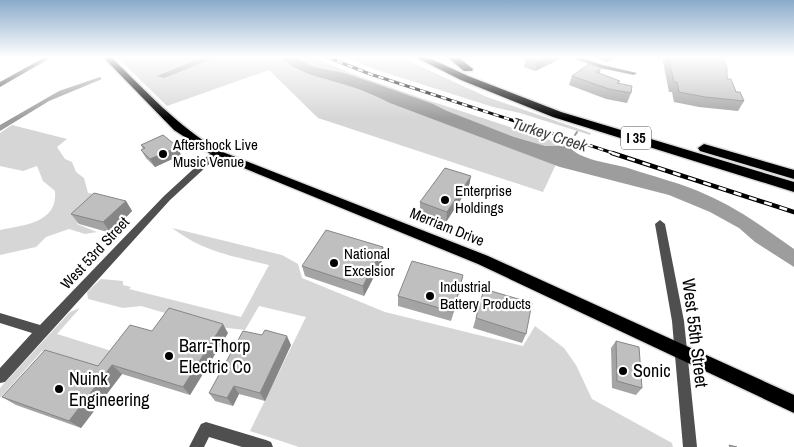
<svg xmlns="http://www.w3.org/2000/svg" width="794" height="447" font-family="'Archivo Narrow',sans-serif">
	<rect width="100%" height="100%" fill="#fff"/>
	<g fill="#d6d6d6">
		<path d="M 117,57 L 314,57 L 350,73 L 421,98 L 565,145 L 543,192 L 318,118 L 269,70 L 167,106 Z"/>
		<path d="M 344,57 L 400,57 L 487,97 L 591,133 L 590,135 L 520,113 L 493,107 L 377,70 Z"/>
		<path d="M 12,125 L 67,139 L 57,147 L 65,159 L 72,162 L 76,172 L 84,178 L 88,193 L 95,194 L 97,204 L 77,224 L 97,232 L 85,234 L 69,229 L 46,237 L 36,247 L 0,255 L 0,230 C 24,225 58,223 55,191 L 43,181 L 37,166 L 23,171 L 0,166 L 0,133 Z"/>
		<path d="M 172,228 L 282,255 L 298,264 L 302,278 L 385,312 L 523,346 L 535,326 L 564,348 L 576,365 L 592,399 L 672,443 L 673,447 L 299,447 L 250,431 L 306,317 L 259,306 L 245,330 L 210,326 L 141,306 L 123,308 L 88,299 L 87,292 L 101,279 L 123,281 L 123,285 L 131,287 L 129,289 L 241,317 L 269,265 C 232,256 204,252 172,228 Z"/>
		<path d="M 80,308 L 57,334 L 115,352 L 108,371 L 42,351 L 0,398 L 0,388 L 70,312 Z"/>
	</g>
	<g fill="#9d9d9d">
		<path d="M 203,57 L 217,57 L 164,78 L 157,76 Z"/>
		<path d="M 281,57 L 293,57 L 314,67 L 344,73 L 371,82 L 433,104 L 447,111 L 514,137 L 545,146 L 569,146 C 578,160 611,163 628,168 C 654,177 682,183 707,195 C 739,209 766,229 794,249 L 794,267 L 755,242 L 739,228 L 710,212 L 669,195 L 560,167 L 390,103 C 376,96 363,90 349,86 C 326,78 298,75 281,57 Z"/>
		<path d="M 100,77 L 102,79 L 49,101 L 0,131 L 0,125 L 59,91 Z"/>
	</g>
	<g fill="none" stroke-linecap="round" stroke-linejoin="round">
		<path stroke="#9d9d9d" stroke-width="2" d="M 575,135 L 577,132"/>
		<defs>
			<path id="major" d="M 103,57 L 111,57 C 146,91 177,126 220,151 L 488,256 L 794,395 L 794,413 L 478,264 L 212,155 L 174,130 Z"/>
			<g id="highway">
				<path d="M 415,57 L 427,57 L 468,76 L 561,112 L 794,182 L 794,192 L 553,117 L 461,80 Z"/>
				<path d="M 447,57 L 458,57 L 473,69 L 472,71 L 464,71 Z"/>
				<path d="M 704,144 L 794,170 L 794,179 L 700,151 L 698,148 Z"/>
			</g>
		</defs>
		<use href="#major" stroke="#dbdbdb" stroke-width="3"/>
		<use href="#highway" stroke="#dbdbdb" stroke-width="3"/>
		<g fill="#4f4f4f" fill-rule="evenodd">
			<path d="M 45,57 L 52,57 L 0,87 L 0,82 Z"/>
			<path d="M 570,57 L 579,57 L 603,65 L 637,73 L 634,75 L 600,68 Z"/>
			<path d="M 216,150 L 219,151 L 219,155 L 170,200 L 5,382 L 0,383 L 0,368 L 32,333 L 0,323 L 0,313 L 40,325 L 164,196 L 213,151 Z"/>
			<path d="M 660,220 L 665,224 L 684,321 L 697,447 L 683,447 L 672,321 L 655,224 Z"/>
			<path d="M 206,422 L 266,440 L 271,442 L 273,447 L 242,447 L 209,437 L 204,447 L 189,447 L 201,424 Z"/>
		</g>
		<use href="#major" fill="#000" fill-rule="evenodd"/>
		<use href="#highway" fill="#000" fill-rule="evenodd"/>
		<defs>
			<path id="rail-far1" d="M 327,57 L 370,74 L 616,154"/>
			<path id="rail" d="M 612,153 L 794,212"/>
		</defs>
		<use href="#rail-far1" stroke="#000" stroke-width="3"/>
		<use href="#rail" stroke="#000" stroke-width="4.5"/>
		<use href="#rail-far1" stroke="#fff" stroke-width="2" stroke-dasharray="5.5" stroke-linecap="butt"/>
		<use href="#rail" stroke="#fff" stroke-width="2.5" stroke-dasharray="8" stroke-linecap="butt"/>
	</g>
	<g fill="#a4a4a4">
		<path d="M 520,57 L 559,57 L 558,60 L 535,71 L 524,67 L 526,59 Z"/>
		<path d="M 593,57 L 615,57 L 607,62 Z"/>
		<path d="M 662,57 L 722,57 L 727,79 L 744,101 L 738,111 L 699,107 L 674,102 L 672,92 L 669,92 Z"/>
		<path d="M 601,68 L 600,73 L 620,81 L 619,83 L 631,93 L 627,103 L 606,99 L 569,85 L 572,76 Z"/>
		<path d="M 141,145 L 181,155 L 155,167 L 146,158 L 141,150 L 143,149 Z"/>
		<path d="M 469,187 L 446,222 L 420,212 L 420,202 Z"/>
		<path d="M 126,201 L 132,211 L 111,233 L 79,224 L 71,214 Z"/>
		<path d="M 383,247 L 384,257 L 364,296 L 305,276 L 302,266 Z"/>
		<path d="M 461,285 L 451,321 L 398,306 L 398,296 Z"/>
		<path d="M 484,289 L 526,334 L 522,343 L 473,328 Z"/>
		<path d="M 228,333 L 190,395 L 122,374 L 81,428 L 16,405 L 2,397 L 98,366 Z"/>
		<path d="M 616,341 L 642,388 L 636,395 L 612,388 L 611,348 Z"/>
		<path d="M 291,345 L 265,401 L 239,394 L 233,406 L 215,401 L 209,393 Z"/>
	</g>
	<g fill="#868686">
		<path d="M 547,57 L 559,57 L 558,60 L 535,71 L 537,62 Z"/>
		<path d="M 609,57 L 615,57 L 607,62 Z"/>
		<path d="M 178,147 L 181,155 L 155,167 L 150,159 Z"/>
		<path d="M 471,176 L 469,187 L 446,222 L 447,212 Z"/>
		<path d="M 126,201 L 132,211 L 111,233 L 103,222 Z"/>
		<path d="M 383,247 L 384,257 L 364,296 L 363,286 Z"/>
		<path d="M 463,275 L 461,285 L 451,321 L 453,312 Z"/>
		<path d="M 223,324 L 228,333 L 190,395 L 183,387 Z"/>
		<path d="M 287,336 L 291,345 L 265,401 L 260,393 Z"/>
		<path d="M 112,365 L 122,374 L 81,428 L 69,421 Z"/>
		<path d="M 234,386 L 239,394 L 233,406 L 227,398 Z"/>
	</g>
	<g fill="#bfbfbf" stroke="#868686">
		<path d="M 526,57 L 547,57 L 537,62 Z"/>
		<path d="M 668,57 L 722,57 L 727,67 L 727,79 L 731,79 L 736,92 L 740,92 L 744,101 L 705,97 L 679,92 L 677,82 L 674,82 Z"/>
		<path d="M 589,64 L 601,68 L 596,72 L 620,81 L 617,83 L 632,86 L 631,93 L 609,89 L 572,76 Z"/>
		<path d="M 163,135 L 178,147 L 150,159 L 141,150 L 145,148 L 141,145 Z"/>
		<path d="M 445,168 L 471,176 L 447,212 L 420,202 Z"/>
		<path d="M 94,193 L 126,201 L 103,222 L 71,214 Z"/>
		<path d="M 326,230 L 383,247 L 363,286 L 302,266 Z"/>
		<path d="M 412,261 L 463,275 L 453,312 L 398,296 Z"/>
		<path d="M 484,289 L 532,303 L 526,334 L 476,318 Z"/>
		<path d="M 169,308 L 223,324 L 183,387 L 112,365 L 69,421 L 2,397 L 45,350 L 98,366 L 130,325 L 152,331 Z"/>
		<path d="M 265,330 L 287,336 L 260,393 L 234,386 L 227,398 L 209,393 L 243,331 L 262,335 Z"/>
		<path d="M 616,341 L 639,347 L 642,388 L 617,381 Z"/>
		<path d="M 729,445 L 737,447 L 730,447 Z"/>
	</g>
	<linearGradient id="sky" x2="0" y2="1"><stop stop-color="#8aabca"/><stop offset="0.48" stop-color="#fff"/><stop offset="1" stop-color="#fff" stop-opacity="0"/></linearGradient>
	<rect width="794" height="119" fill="url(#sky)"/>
	<g fill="#000" stroke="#fff" stroke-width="2">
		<circle cx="163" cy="154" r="5"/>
		<circle cx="445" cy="200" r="5"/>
		<circle cx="334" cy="263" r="5"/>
		<circle cx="430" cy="296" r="5"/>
		<circle cx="169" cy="356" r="5"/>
		<circle cx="623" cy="371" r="5"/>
		<circle cx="59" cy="389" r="5"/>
	</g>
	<g text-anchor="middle" stroke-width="4.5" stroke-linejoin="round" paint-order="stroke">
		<rect fill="#fff" stroke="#4c4c4c" stroke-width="1" x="621" y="126.5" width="30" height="23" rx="4"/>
		<g font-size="14" font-weight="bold" fill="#000">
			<text x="636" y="143">I 35</text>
		</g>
		<g font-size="15" fill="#000" stroke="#fff" text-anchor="start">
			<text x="173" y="150">Aftershock Live<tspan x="173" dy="17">Music Venue</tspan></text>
			<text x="455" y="196">Enterprise<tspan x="455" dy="17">Holdings</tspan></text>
			<text x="344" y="259">National<tspan x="344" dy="17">Excelsior</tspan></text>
			<text x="440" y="292">Industrial<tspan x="440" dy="17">Battery Products</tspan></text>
		</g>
		<g font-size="15" fill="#000" stroke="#fff">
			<text transform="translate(447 227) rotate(22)" y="5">Merriam Drive</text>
			<text transform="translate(95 253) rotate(-47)" y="5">West 53rd Street</text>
		</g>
		<g font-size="16" font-style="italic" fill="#3e3e3e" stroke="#fff">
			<text transform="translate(550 134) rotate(18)" y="6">Turkey Creek</text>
		</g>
		<g font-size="18" fill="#000" stroke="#fff">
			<text transform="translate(695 333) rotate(83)" y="6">West 55th Street</text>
		</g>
		<g font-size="18" fill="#000" stroke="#fff" text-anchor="start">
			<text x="179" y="352">Barr-Thorp<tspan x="179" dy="21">Electric Co</tspan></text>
			<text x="633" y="377">Sonic</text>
			<text x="69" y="385">Nuink<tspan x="69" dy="21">Engineering</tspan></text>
		</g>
	</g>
</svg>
